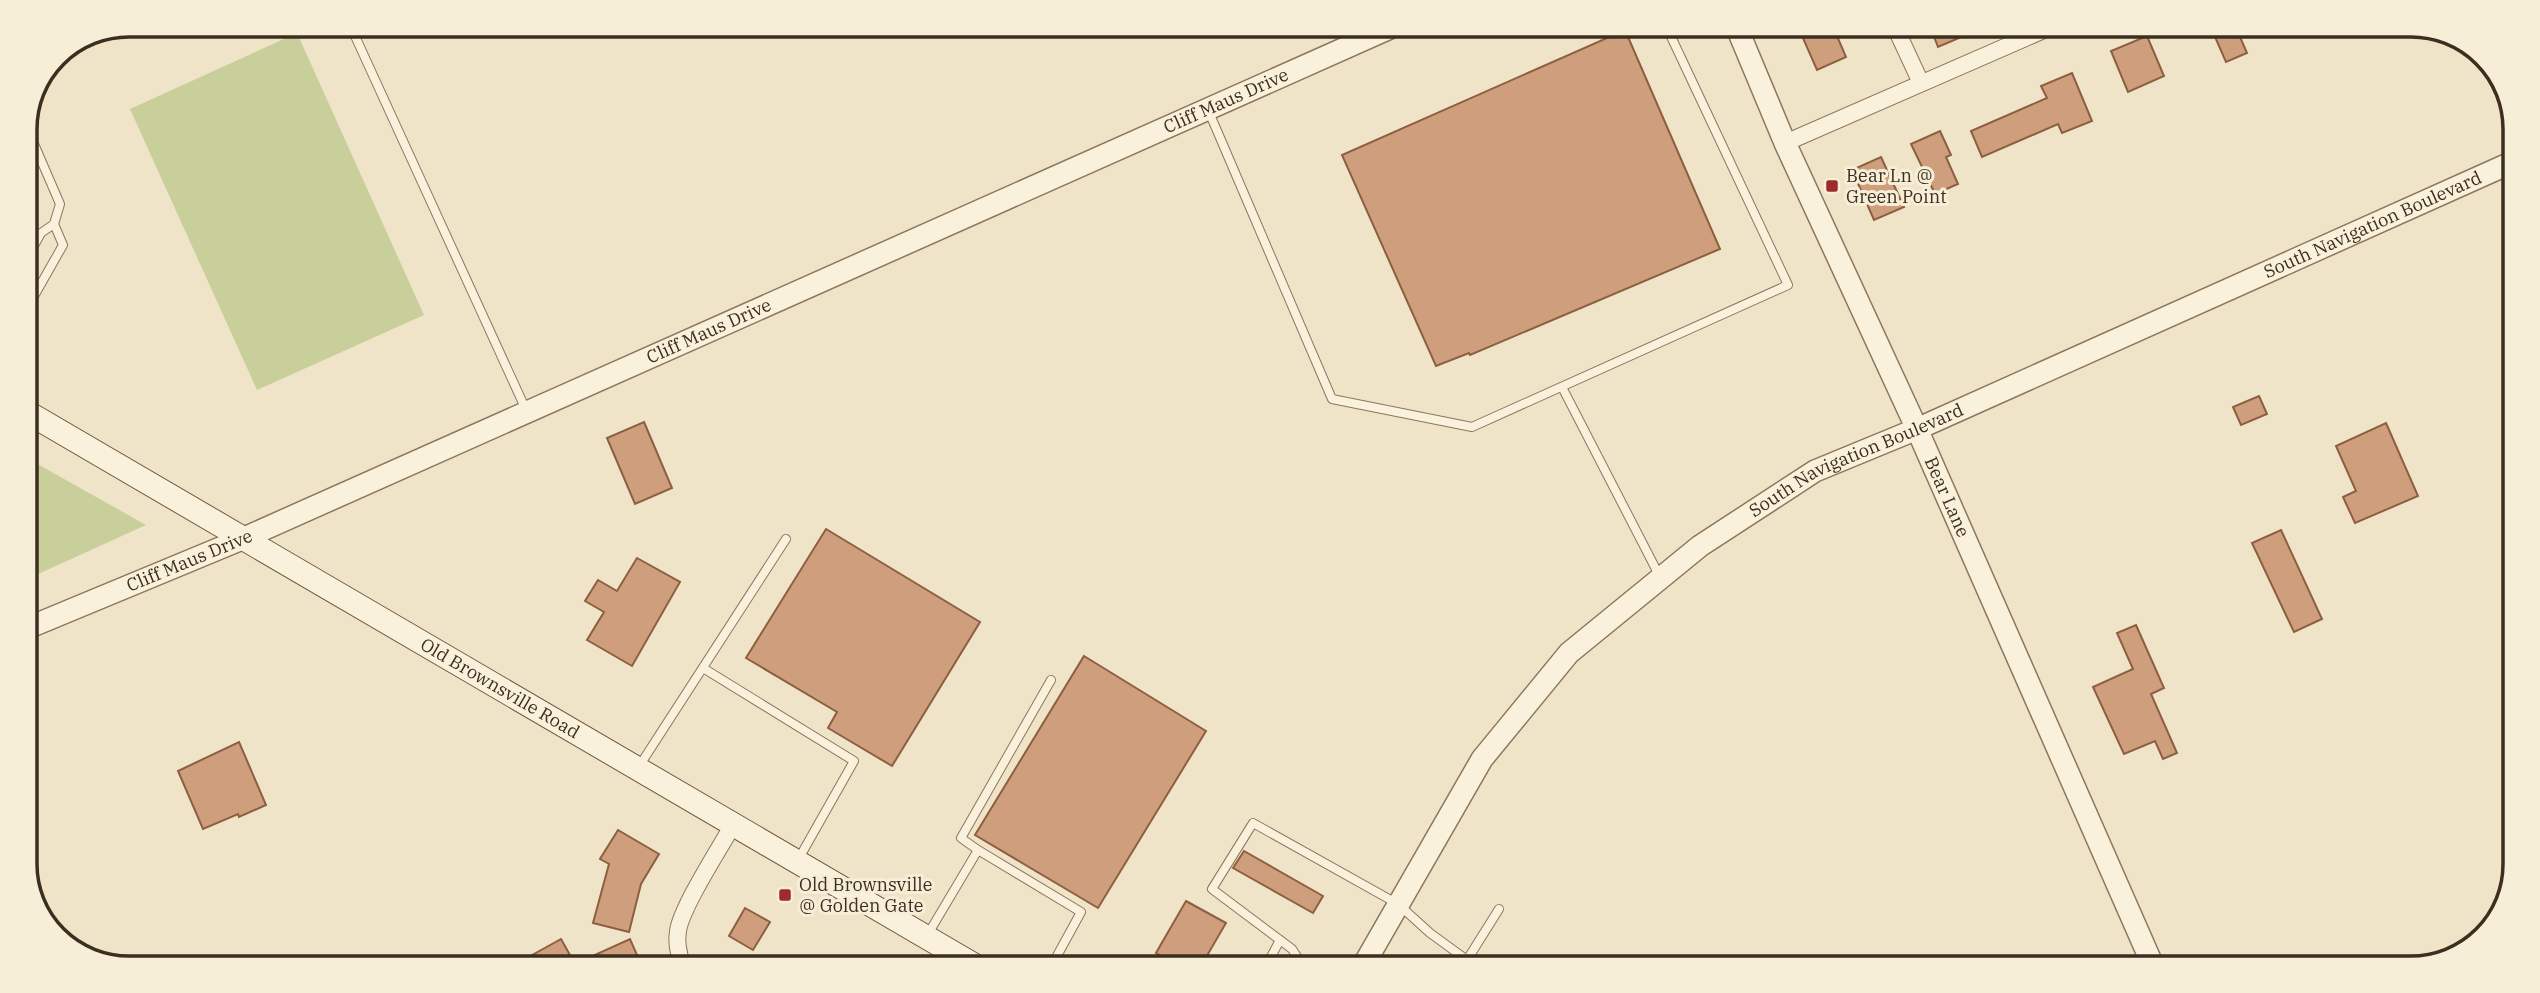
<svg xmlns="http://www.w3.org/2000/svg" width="2540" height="993" font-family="'IBM Plex Serif',serif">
	<rect width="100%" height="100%" fill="#f0e4c8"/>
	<g fill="#c9cf9b">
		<path d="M 297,33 L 424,315 L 257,390 L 130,109 Z"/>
		<path d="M 25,457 L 146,525 L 25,580 Z"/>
	</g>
	<g fill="#cf9f7d" stroke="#8d5f41" stroke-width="2">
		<path d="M 1799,29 L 1834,29 L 1846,57 L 1817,70 Z"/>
		<path d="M 1931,29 L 1980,29 L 1938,47 Z"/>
		<path d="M 1625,30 L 1720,249 L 1470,355 L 1469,353 L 1436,366 L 1342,155 Z"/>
		<path d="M 2212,30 L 2237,30 L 2247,53 L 2226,62 Z"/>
		<path d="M 2147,36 L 2164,76 L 2128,92 L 2111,51 Z"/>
		<path d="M 2072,73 L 2092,121 L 2062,133 L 2058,124 L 1982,157 L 1971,131 L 2047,98 L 2041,86 Z"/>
		<path d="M 1940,131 L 1951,155 L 1946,157 L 1958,184 L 1935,194 L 1911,144 Z"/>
		<path d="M 1881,157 L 1904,207 L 1874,220 L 1852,170 Z"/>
		<path d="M 2259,396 L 2267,414 L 2241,425 L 2233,407 Z"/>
		<path d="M 644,422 L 672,488 L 635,504 L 607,438 Z"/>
		<path d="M 2386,423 L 2418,496 L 2355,523 L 2343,497 L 2356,491 L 2336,446 Z"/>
		<path d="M 826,529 L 980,622 L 892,766 L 828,728 L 837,712 L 746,658 Z"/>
		<path d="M 2281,530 L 2322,619 L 2294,632 L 2252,543 Z"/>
		<path d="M 637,558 L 680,582 L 632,666 L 587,640 L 604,612 L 585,601 L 598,580 L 617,591 Z"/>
		<path d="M 2136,625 L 2164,688 L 2151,694 L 2177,753 L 2163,759 L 2155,741 L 2124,754 L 2093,687 L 2133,669 L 2117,633 Z"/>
		<path d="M 1084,656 L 1206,731 L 1098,908 L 975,835 Z"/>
		<path d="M 239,742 L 266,805 L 239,817 L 238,814 L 203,829 L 178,771 Z"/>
		<path d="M 618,830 L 659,854 L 641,884 L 629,932 L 593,923 L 609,864 L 600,859 Z"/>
		<path d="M 1244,851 L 1323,896 L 1313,913 L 1233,868 Z"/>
		<path d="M 1186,901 L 1226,923 L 1201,966 L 1177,965 L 1156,953 Z"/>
		<path d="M 745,908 L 770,922 L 753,950 L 729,936 Z"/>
		<path d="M 561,939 L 575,964 L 630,939 L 641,964 L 516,964 Z"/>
	</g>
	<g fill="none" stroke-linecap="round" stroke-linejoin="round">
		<defs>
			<g id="service">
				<path d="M 350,25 L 527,412"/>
				<path d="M 1209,112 L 1332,399 L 1472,427 L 1788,285 L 1667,28"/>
				<path d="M 25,123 L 60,204 L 54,224 L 41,233 L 25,262"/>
				<path d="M 25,279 L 39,286"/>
				<path d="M 25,312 L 63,245 L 54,224"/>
				<path d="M 1562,387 L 1660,577"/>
				<path d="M 703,668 L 854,761 L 798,860"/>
				<path d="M 638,768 L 786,539"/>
				<path d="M 978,850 L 961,838 L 1051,680"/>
				<path d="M 928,934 L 978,850 L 1081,912 L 1052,965"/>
				<path d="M 1266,966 L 1280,940"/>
				<path d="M 1303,966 L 1292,949 L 1212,889 L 1253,823 L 1398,904 L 1430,933 L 1467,960 L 1499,909"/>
			</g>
			<g id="minor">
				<path d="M 1896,29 L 1921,83"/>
				<path d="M 1785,143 L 2046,29"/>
				<path d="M 682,964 C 679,955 676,942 678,931 C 681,908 721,846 734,823"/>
			</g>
			<g id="tertiary">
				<path id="s1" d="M 1737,28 L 1785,143 L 1917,429 L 2154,968"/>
				<path id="s2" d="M 25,629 L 242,539 L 1390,28"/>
				<path id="s3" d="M 1363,966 L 1482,759 L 1569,653 L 1700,546 L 1815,471 L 1917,429 L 2515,161"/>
			</g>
			<g id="secondary">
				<path id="s4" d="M 25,411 L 974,965"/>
			</g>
		</defs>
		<use href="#service" stroke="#8d765c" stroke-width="10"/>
		<use href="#minor" stroke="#8d765c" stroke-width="18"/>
		<use href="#tertiary" stroke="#8d765c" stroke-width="24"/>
		<use href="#secondary" stroke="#6f573f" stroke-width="25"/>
		<use href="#service" stroke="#faf1dc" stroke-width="8"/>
		<use href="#minor" stroke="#faf1dc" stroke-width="16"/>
		<use href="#tertiary" stroke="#faf1dc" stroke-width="21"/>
		<use href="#secondary" stroke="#faf1dc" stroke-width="23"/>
	</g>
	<g fill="#9e2a2b" stroke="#f7eed8" stroke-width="2.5">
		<rect x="1825" y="179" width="14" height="14" rx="3.5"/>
		<rect x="778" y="888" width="14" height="14" rx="3.5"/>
	</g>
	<g text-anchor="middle" stroke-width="6" stroke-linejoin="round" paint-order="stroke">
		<g font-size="18" fill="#3d2e20" stroke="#f7eed8">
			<text dy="6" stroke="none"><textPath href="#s2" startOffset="1312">Cliff Maus Drive</textPath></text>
			<text dy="6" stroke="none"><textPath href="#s3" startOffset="1292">South Navigation Boulevard</textPath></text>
			<text dy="6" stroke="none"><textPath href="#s2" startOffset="746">Cliff Maus Drive</textPath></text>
			<text dy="6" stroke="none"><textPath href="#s3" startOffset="724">South Navigation Boulevard</textPath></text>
			<text dy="6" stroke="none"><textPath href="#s1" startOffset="514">Bear Lane</textPath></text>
			<text dy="6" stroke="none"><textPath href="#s2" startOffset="178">Cliff Maus Drive</textPath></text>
			<text dy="6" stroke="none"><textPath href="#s4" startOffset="550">Old Brownsville Road</textPath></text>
		</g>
		<g font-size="18" fill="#3d2e20" stroke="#f7eed8" text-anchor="start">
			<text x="1846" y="182">Bear Ln @<tspan x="1846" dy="21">Green Point</tspan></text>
			<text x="799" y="891">Old Brownsville<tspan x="799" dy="21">@ Golden Gate</tspan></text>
		</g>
	</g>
	<path d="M0 0H2540V993H0ZM129 37H2411A92 92 0 0 1 2503 129V864A92 92 0 0 1 2411 956H129A92 92 0 0 1 37 864V129A92 92 0 0 1 129 37Z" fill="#f7eed8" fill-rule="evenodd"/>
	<path fill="none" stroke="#3d2e20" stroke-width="3.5" d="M129 37H2411A92 92 0 0 1 2503 129V864A92 92 0 0 1 2411 956H129A92 92 0 0 1 37 864V129A92 92 0 0 1 129 37Z"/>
</svg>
